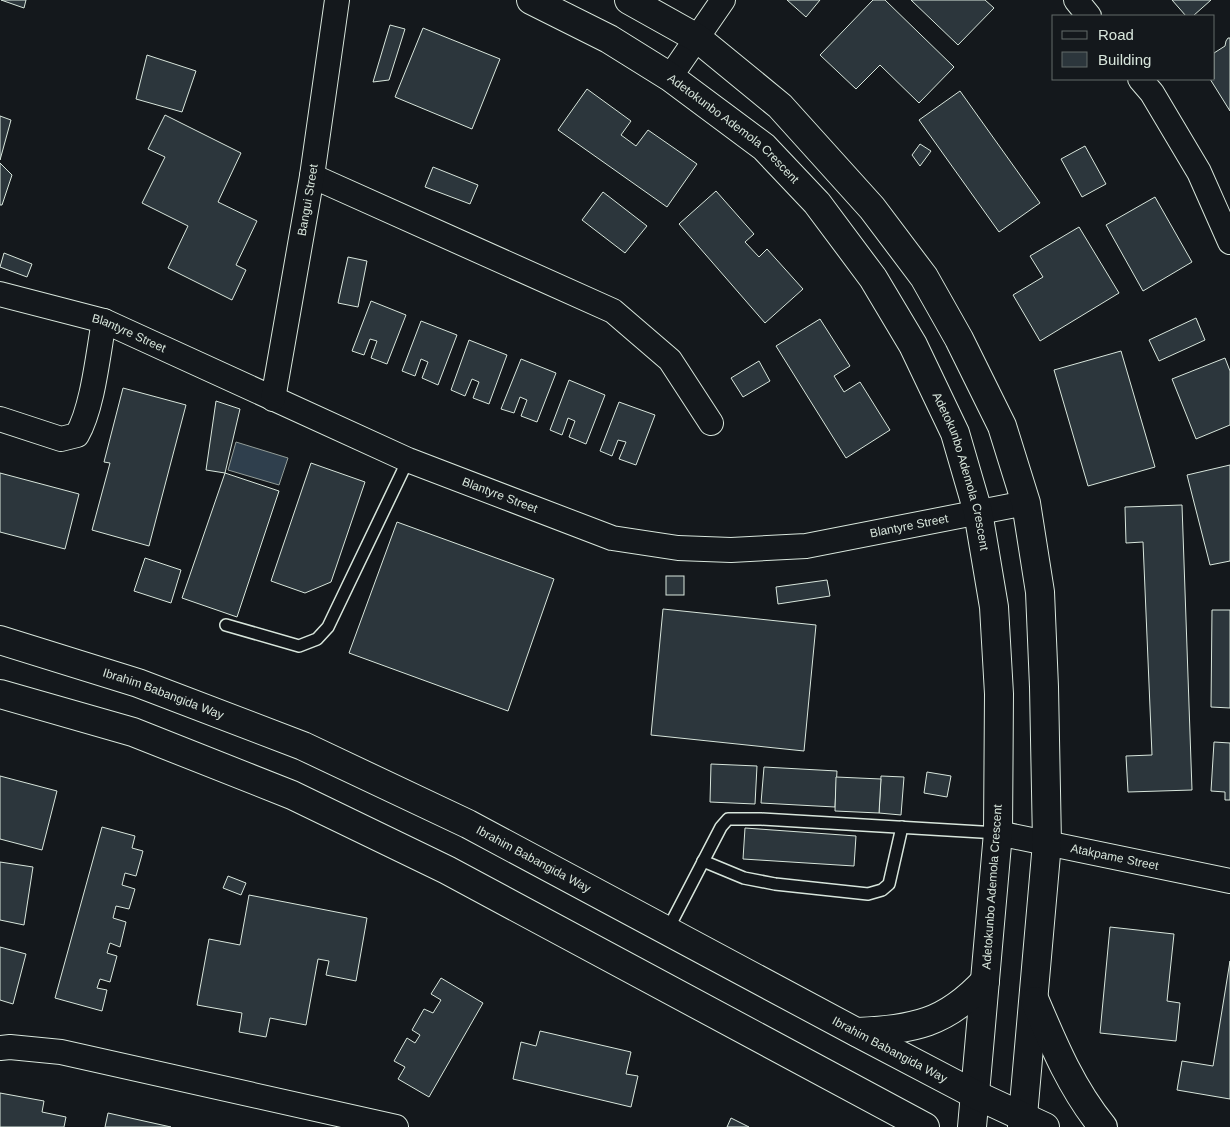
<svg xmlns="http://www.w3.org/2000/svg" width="1230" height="1127" font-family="Helvetica,sans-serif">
	<rect width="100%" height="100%" fill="#14181c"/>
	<path fill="#2f3f4d" stroke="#939e99" d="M 236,442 L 288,458 L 279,485 L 228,470 Z"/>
	<g fill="#2c363c" stroke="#d8e6dc">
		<path d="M 1,0 L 26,0 L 24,8 Z"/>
		<path d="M 787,0 L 820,0 L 806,17 Z"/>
		<path d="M 873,0 L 885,0 L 954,67 L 919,103 L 880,65 L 856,89 L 820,55 Z"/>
		<path d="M 911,0 L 985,0 L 994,8 L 958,45 Z"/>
		<path d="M 1172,0 L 1211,0 L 1193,16 L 1186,16 Z"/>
		<path d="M 390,25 L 405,29 L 389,80 L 373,82 Z"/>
		<path d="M 423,28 L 500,59 L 472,129 L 395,97 Z"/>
		<path d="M 1228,38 L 1230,38 L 1230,111 L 1210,79 L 1214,79 L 1214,53 L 1225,46 L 1226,41 Z"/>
		<path d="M 147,55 L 196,71 L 182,112 L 136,99 Z"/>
		<path d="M 587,89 L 631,121 L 621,135 L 636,146 L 648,130 L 697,164 L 667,207 L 558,130 Z"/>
		<path d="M 960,91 L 1040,203 L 999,232 L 919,120 Z"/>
		<path d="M 165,115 L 241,153 L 218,202 L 257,221 L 236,265 L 246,270 L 232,300 L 168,268 L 188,226 L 142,203 L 165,157 L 148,149 Z"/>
		<path d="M 0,116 L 11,120 L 0,160 Z"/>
		<path d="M 920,144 L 931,151 L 920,166 L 912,155 Z"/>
		<path d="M 1085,146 L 1106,184 L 1082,197 L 1061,159 Z"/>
		<path d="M 0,163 L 12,175 L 2,205 L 0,205 Z"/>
		<path d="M 433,167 L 478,185 L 470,204 L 425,187 Z"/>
		<path d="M 716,191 L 754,234 L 745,242 L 759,257 L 767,249 L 803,289 L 765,323 L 679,224 Z"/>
		<path d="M 603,192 L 647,226 L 625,253 L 582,220 Z"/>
		<path d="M 1155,197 L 1192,262 L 1143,291 L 1106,225 Z"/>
		<path d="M 1079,227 L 1119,293 L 1040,341 L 1013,295 L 1043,277 L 1030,256 Z"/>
		<path d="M 4,253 L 32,264 L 27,277 L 0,267 Z"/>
		<path d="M 348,257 L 367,261 L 358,307 L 338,303 Z"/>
		<path d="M 371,301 L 406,315 L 387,364 L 371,358 L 377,341 L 370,339 L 364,355 L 352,351 Z"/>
		<path d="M 1196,318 L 1205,340 L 1159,361 L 1149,340 Z"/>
		<path d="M 820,319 L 850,366 L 834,376 L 844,392 L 860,382 L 890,430 L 846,458 L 776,346 Z"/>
		<path d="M 421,321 L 457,335 L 438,385 L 422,378 L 428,362 L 421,359 L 415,376 L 402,371 Z"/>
		<path d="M 469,340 L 507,355 L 489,404 L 473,398 L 479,382 L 472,379 L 465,396 L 451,390 Z"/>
		<path d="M 1121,351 L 1155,467 L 1088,486 L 1054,370 Z"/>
		<path d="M 1225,358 L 1230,371 L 1230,425 L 1196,439 L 1172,379 Z"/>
		<path d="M 521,359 L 556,373 L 537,422 L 521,416 L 527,400 L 520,397 L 514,413 L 501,409 Z"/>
		<path d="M 759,361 L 770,381 L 743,397 L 731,378 Z"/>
		<path d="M 569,380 L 605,395 L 586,444 L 569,437 L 575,421 L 568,418 L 562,435 L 550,430 Z"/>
		<path d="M 123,388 L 186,405 L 149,546 L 92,530 L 110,463 L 104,462 Z"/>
		<path d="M 216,401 L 240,409 L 225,473 L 206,470 Z"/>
		<path d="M 619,402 L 655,415 L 636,465 L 619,459 L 626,442 L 618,440 L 612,456 L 600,451 Z"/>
		<path d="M 311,463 L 365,482 L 331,582 L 305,593 L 271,581 Z"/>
		<path d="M 1230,465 L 1230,561 L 1210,565 L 1187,475 Z"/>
		<path d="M 0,473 L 79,494 L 65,549 L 0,532 Z"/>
		<path d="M 225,473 L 279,491 L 237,617 L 182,598 Z"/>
		<path d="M 1182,505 L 1192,790 L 1128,792 L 1126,756 L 1152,755 L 1143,542 L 1126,543 L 1125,507 Z"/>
		<path d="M 397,522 L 554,579 L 508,711 L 349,653 Z"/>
		<path d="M 145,558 L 181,570 L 171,603 L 134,591 Z"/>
		<rect x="666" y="576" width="18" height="19"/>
		<path d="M 827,580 L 830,596 L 778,604 L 776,587 Z"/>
		<path d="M 663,609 L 816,625 L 804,751 L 651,735 Z"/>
		<path d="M 1212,610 L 1230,610 L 1230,708 L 1211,707 Z"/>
		<path d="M 1214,742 L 1230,743 L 1230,800 L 1225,800 L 1225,792 L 1211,791 Z"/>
		<path d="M 711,764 L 757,766 L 755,804 L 710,802 Z"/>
		<path d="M 764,767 L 837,771 L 835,807 L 761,803 Z"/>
		<path d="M 927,772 L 951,776 L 947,797 L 924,793 Z"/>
		<path d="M 0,776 L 57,791 L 42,850 L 0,839 Z"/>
		<path d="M 881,776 L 904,777 L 901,815 L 879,813 Z"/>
		<path d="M 836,777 L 881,779 L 879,813 L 835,811 Z"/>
		<path d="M 102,827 L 135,836 L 132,848 L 143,851 L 136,876 L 125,873 L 122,885 L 135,889 L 129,909 L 116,906 L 113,918 L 126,922 L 120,947 L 110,943 L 107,953 L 117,956 L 110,982 L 100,979 L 97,988 L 107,990 L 102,1011 L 55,998 Z"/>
		<path d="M 745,828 L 856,836 L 854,866 L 743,859 Z"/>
		<path d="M 0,862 L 33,867 L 24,925 L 0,920 Z"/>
		<path d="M 228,876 L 246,883 L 241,895 L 223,888 Z"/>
		<path d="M 249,895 L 367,918 L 356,981 L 326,975 L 329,961 L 318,959 L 306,1025 L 270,1018 L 266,1037 L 239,1032 L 242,1013 L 197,1005 L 209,939 L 240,945 Z"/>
		<path d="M 1110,927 L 1174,934 L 1167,1001 L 1180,1003 L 1176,1041 L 1100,1033 Z"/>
		<path d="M 0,947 L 26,954 L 13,1004 L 0,1000 Z"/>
		<path d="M 1230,961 L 1230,1099 L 1177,1090 L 1182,1061 L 1213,1066 Z"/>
		<path d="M 441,978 L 483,1003 L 429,1097 L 398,1079 L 405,1067 L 394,1061 L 407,1038 L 415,1043 L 420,1035 L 412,1030 L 424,1009 L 433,1013 L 441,1000 L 431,994 Z"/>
		<path d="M 540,1031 L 631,1052 L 626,1074 L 638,1076 L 631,1107 L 513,1079 L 521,1042 L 536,1046 Z"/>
		<path d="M 0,1093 L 44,1101 L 42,1112 L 66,1117 L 64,1127 L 0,1127 Z"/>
		<path d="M 108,1113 L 171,1127 L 105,1127 Z"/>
		<path d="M 731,1118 L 749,1127 L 727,1127 Z"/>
	</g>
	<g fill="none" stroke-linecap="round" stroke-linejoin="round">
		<defs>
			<g id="lane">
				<path d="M 226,625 L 299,646 L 317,639 L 328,627 L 408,460"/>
				<path d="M 703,861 L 744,878 L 775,884 L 868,894 L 882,890 L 889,884 L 902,827"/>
				<path d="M 667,931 L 721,827 L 728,819 L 761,819 L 998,833"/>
			</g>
			<g id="street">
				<path d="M 1076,0 L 1089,16"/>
				<path d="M 670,77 L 723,0"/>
				<path d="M 1140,79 L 1152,93 L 1199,172 L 1230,242"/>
				<path d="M 312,176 L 613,311 L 670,360 L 711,423"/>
				<path id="s1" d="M 0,294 L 104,321 L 408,460 L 612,538 L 678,548 L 731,550 L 806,546 L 1026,503"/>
				<path id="s2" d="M 273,399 L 312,176 L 337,0"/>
				<path d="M 0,419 L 61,439 L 77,435 C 93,407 98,354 104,321"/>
				<path id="s3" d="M 998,833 L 1230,881"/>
				<path d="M 0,1048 L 10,1047 L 61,1052 L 396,1127"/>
			</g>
			<g id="secondary">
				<path id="s4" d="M 531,0 L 609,39 L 670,77 L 764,147 L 817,203 L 873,278 L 913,345 L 955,433 L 978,512 L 994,607 L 999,694 L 998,833 L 972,1127"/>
				<path d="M 629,0 L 697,38 L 780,106 L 872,208 L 924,277 L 959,339 L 1002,426 L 1026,503 L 1040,592 L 1044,687 L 1047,843 L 1022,1127"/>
				<path id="s5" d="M 0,640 L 138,683 L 303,746 L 468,824 L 856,1032 L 976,1095 L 1045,1127"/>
				<path d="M 0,694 L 133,732 L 292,795 L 447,870 L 925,1127"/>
				<path d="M 1035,1001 C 1054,1046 1072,1089 1103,1127"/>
				<path d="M 857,1032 C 914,1029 945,1024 985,981"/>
			</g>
		</defs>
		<use href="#lane" stroke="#d8e6dc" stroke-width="14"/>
		<use href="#street" stroke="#d8e6dc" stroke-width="26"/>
		<use href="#secondary" stroke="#d8e6dc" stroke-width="30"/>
		<use href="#lane" stroke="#14181c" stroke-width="11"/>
		<use href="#street" stroke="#14181c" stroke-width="24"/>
		<use href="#secondary" stroke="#14181c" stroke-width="28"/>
	</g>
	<g text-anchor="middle" stroke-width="4" stroke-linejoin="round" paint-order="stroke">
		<g font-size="12" fill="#d8e6dc" stroke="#14181c">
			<text dy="4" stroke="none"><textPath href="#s4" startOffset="241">Adetokunbo Ademola Crescent</textPath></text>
			<text dy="4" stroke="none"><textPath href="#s2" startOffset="202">Bangui Street</textPath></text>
			<text dy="4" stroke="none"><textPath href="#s1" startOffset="135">Blantyre Street</textPath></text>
			<text dy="4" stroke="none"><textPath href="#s4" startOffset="661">Adetokunbo Ademola Crescent</textPath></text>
			<text dy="4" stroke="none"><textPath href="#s1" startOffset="540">Blantyre Street</textPath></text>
			<text dy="4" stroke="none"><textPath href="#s1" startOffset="960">Blantyre Street</textPath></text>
			<text dy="4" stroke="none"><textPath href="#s5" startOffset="172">Ibrahim Babangida Way</textPath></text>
			<text dy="4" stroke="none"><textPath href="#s3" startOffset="119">Atakpame Street</textPath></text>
			<text dy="4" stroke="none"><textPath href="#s5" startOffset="578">Ibrahim Babangida Way</textPath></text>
			<text transform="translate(992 887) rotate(-86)" y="4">Adetokunbo Ademola Crescent</text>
			<text dy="4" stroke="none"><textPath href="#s5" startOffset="982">Ibrahim Babangida Way</textPath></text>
		</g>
	</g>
	<rect x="1052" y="15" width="162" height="65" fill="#14181c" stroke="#626a69"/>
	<rect x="1062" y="31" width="25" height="8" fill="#14181c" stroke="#626a69"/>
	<text x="1098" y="40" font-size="15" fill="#d8e6dc">Road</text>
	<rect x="1062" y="52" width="25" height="15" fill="#2c363c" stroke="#626a69"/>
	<text x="1098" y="65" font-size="15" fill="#d8e6dc">Building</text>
</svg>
